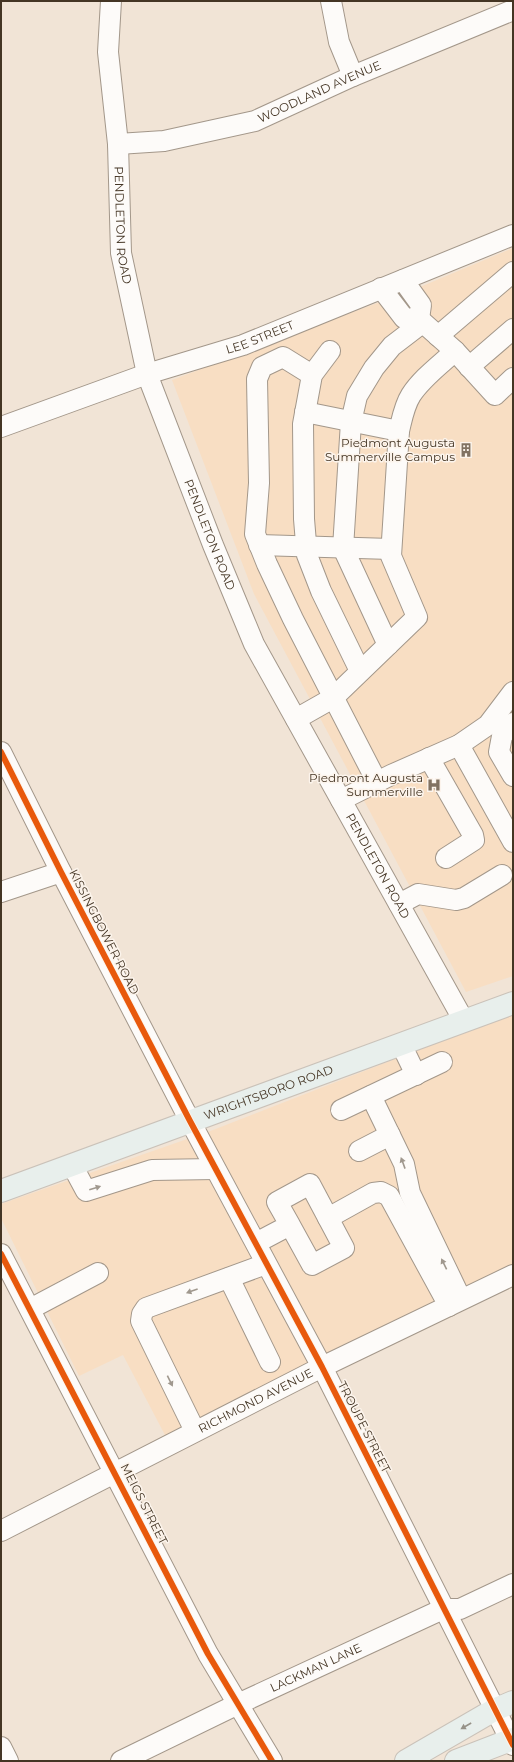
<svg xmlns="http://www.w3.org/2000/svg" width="514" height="1762" font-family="Montserrat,sans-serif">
	<rect width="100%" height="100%" fill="#f1e4d6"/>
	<g fill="#f8dec3">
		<path d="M 513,248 L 513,976 L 466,992 L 254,594 L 172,380 L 420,287 Z"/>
		<path d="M 513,1013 L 513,1266 L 166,1437 L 123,1355 L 79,1376 L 1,1218 L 1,1204 L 213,1130 Z"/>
	</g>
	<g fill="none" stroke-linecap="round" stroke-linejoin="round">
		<defs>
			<g id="minor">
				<path id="s1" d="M 111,1 L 108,52 L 118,144 L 121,253 L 147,374 L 213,545 L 254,644 L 464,1021"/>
				<path d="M 331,1 L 339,42 L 353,76"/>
				<path id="s2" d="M 118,144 L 164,141 L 255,121 L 353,76 L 513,10"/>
				<path d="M 381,288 L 404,318 L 419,319 L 421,305 L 403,280"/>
				<path d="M 419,319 L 455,351 L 495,395 L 513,378"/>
				<path d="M 438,336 L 513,272"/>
				<path d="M 330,351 L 312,375 L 303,424 L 304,519 L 307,555 L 321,591 L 360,671"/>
				<path d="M 469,367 L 513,329"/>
				<path d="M 312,375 L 283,357 L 262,367 L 257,379 L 259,483 L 255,534 L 267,564 L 293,619 L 377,782"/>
				<path d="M 305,412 L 399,431"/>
				<path id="s3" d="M 1,427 L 147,374 L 243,345 L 513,235"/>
				<path d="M 259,545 L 391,549"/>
				<path d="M 388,645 L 343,548 L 351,422 L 357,396 L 374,368 L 392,346 L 422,323"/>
				<path d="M 296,719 L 333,698 L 417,617 L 391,556 L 399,431 C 402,419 404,406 411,395 C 422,378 440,365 455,351"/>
				<path d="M 513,723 L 502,736 L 499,752 L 513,776"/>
				<path d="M 459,745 L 513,842"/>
				<path d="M 1,752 L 61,872 L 190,1121 L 322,1367 L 513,1745"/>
				<path d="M 429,758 L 473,835 L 474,840 L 446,858"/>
				<path d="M 341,800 L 391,775 L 459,745 L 488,725 L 513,692"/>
				<path d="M 1,892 L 61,872"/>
				<path d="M 399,904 L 418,894 L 456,900 L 464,898 L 502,875"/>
				<path d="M 401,1044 L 416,1075"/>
				<path d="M 371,1096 L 404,1164 L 410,1193 L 461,1299"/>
				<path d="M 341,1110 L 442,1062"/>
				<path d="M 359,1151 L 390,1135"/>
				<path d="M 72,1165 L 86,1191 L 152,1170 L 215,1169"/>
				<path d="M 328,1218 L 373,1193 L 381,1192 L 389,1196 L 449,1306"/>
				<path d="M 256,1243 L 290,1225 L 312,1265 L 344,1248 L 310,1184 L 277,1202 L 290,1225"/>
				<path d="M 1,1254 L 208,1654 L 272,1761"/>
				<path d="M 229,1278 L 270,1362"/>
				<path d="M 30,1309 L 98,1273"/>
				<path d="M 195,1431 L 141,1321 L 142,1314 L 146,1308 L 266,1264"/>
				<path id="s4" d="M 1,1531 L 322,1367 L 513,1275"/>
				<path d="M 1,1747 L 8,1761"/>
				<path id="s5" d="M 121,1761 L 238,1704 L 443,1609 L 460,1609 L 513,1584"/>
			</g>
			<g id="major">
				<path id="s6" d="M 1,1191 L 513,1003"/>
				<path d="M 406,1761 L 494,1710 L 513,1702"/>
				<path d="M 456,1761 L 513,1739"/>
			</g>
		</defs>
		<use href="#minor" stroke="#a3978a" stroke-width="22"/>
		<use href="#major" stroke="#cac2b9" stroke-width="24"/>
		<use href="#minor" stroke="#fdfbf9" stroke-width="20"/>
		<use href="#major" stroke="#e8efec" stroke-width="22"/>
		<defs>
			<g id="cycleway">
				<path d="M 1,752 L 61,872 L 190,1121 L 322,1367 L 513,1745"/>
				<path d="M 1,1254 L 208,1654 L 272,1761"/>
			</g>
		</defs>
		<use href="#cycleway" stroke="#fcf4ec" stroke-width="8"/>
		<use href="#cycleway" stroke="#e8590c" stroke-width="6"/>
	</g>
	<defs><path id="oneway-solid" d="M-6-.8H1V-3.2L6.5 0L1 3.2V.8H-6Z"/></defs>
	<g fill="#a0988e">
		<use href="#oneway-solid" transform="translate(403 1163) rotate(-110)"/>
		<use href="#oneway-solid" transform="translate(95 1188) rotate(-17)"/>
		<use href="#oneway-solid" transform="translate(444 1264) rotate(-116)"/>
		<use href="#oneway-solid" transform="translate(192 1291) rotate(160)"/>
		<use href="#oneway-solid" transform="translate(170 1381) rotate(64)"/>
	</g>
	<use fill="#969288" href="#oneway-solid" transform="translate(466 1726) rotate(150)"/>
	<defs>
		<symbol id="building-bare" viewBox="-9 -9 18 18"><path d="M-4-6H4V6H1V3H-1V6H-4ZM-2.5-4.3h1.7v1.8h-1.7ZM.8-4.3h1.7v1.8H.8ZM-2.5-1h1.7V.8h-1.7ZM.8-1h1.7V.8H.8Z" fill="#817262" stroke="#fcf4ec" stroke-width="2.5" paint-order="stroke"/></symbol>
		<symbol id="hospital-bare" viewBox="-9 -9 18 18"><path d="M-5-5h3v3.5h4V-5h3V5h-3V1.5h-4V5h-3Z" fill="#817262" stroke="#fcf4ec" stroke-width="2.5" paint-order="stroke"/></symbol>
	</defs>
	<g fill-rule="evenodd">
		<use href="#building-bare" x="456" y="440" width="20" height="20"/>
		<use href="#hospital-bare" x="424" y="775" width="20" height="20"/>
	</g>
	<g text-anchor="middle" stroke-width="3" stroke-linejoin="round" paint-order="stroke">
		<g font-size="12" fill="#443524" stroke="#fcf4ec">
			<text dy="4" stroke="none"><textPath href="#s2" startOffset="210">WOODLAND AVENUE</textPath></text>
			<text dy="4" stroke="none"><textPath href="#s1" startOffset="225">PENDLETON ROAD</textPath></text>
			<text dy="4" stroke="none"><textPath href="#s3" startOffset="274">LEE STREET</textPath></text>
			<text dy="4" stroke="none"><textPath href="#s1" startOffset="549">PENDLETON ROAD</textPath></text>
			<text dy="4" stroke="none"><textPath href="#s1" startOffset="921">PENDLETON ROAD</textPath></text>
			<text transform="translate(104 932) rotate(63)" y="4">KISSINGBOWER ROAD</text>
			<text dy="4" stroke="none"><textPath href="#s6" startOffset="285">WRIGHTSBORO ROAD</textPath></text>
			<text dy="4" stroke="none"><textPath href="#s4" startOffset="286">RICHMOND AVENUE</textPath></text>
			<text transform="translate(364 1427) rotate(63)" y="4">TROUPE STREET</text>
			<text transform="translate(144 1504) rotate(63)" y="4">MEIGS STREET</text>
			<text dy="4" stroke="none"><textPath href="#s5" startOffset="216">LACKMAN LANE</textPath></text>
		</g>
		<g font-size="12" fill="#443524" stroke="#fcf4ec" text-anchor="end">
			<text x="455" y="447">Piedmont Augusta<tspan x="455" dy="14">Summerville Campus</tspan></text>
			<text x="423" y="782">Piedmont Augusta<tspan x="423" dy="14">Summerville</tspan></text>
		</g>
	</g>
	<rect width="514" height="1762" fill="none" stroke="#443524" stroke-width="4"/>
</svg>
